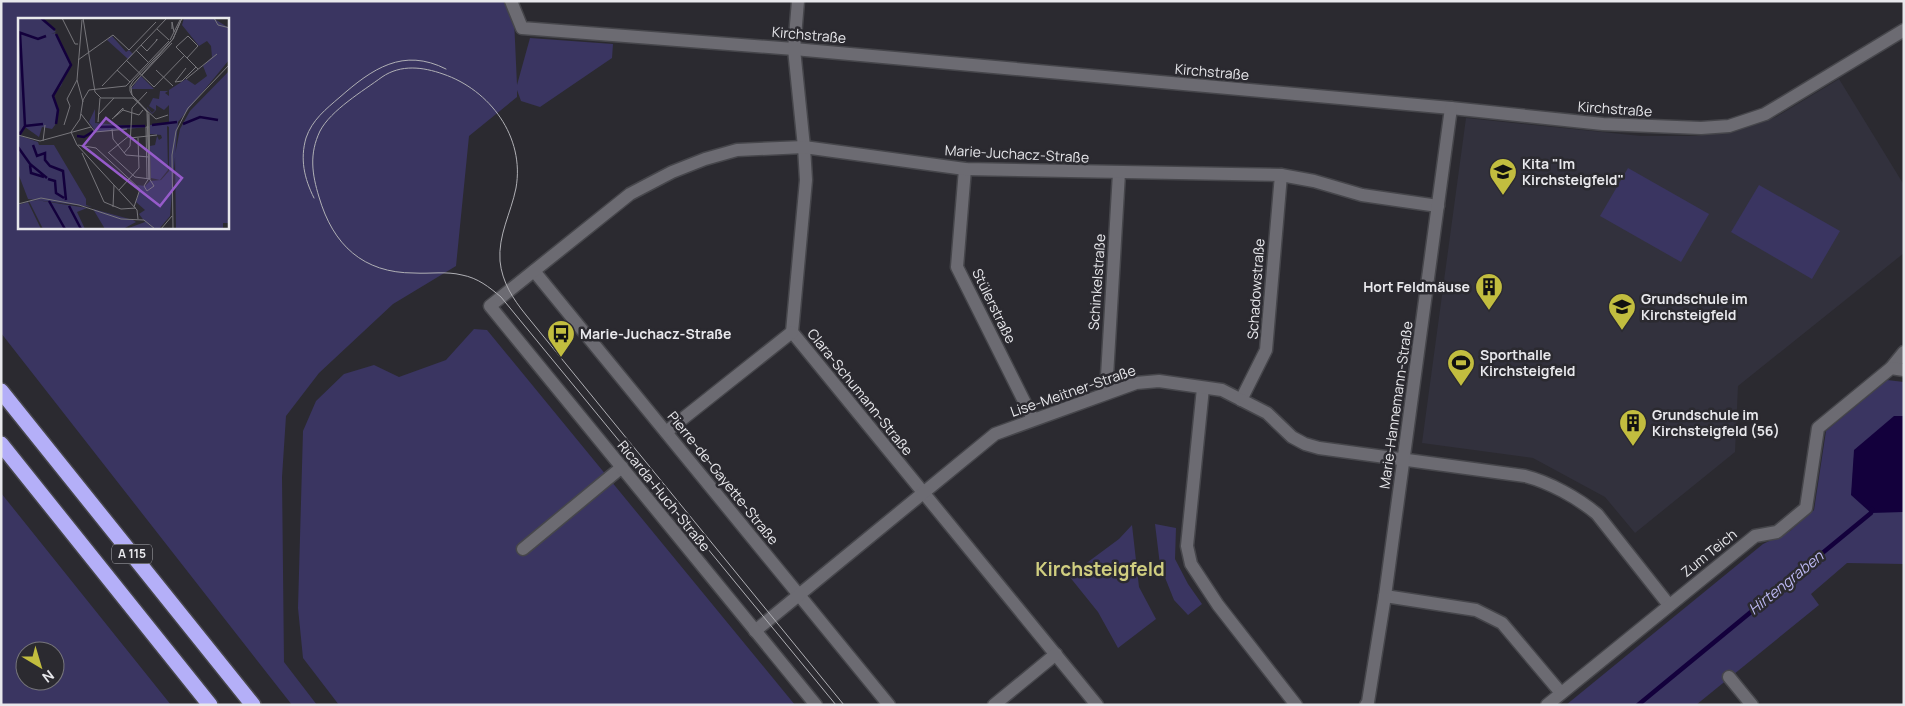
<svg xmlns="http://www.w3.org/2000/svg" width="1905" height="706" font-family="Manrope,sans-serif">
	<rect width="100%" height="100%" fill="#2b2a30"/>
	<path fill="#32313d" d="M 1839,79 L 1904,185 L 1904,253 L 1738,386 L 1735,452 L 1635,533 L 1605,497 L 1533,458 L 1422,443 L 1466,118 L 1641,136 L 1696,136 L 1732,131 L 1765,121 L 1776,117 Z"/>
	<g fill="#3a3561" fill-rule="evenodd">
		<path d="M 1,1 L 507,1 L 514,19 L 517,85 L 530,38 L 613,44 L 612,58 L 540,107 L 521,101 L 517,90 L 517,97 L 469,136 L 456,266 L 393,304 L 319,373 L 286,416 L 282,477 L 284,662 L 317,705 L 292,705 L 1,333 ZM 19,19 L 228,19 L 228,228 L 19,228 Z"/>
		<path d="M 1628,168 L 1709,214 L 1681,262 L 1600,216 Z"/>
		<path d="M 1759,185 L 1840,231 L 1812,279 L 1731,232 Z"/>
		<path d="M 474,329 L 487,330 L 795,705 L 339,705 L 303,658 L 298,608 L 303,431 L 316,401 L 344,374 L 374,365 L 399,377 L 446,360 Z"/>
		<path d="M 1887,380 L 1904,382 L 1904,564 L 1847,563 L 1811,594 L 1819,605 L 1696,705 L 1566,705 L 1763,544 L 1790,531 L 1814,510 L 1826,431 Z"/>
		<path d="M 1,493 L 171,705 L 1,705 ZM 25,651 L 55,651 L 55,681 L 25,681 Z"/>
		<path d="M 1155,524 L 1176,528 L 1175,559 L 1188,584 L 1202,604 L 1188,615 L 1174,600 L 1160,565 Z"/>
		<path d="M 1132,525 L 1139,587 L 1156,619 L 1118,648 L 1098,612 L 1069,576 L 1119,539 Z"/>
	</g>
	<path fill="#13003c" d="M 1894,416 L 1904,416 L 1904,512 L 1871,513 L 1851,495 L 1854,450 Z"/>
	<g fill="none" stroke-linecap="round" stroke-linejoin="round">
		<path stroke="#13003c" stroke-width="4.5" d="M 1638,705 L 1871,513 L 1872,509"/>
		<defs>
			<g id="street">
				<path d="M 511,1 L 522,28 L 794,49 L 1451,108 L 1603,124 L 1701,128 L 1729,126 L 1765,114 L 1904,30"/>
				<path d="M 798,1 L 794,49 L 804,147 L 806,180 L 792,332 L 1097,705"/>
				<path d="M 965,169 L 957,267 L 1033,419"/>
				<path d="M 534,271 L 889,705"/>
				<path d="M 1891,368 L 1904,352"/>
				<path d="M 1203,388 L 1187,546 L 1191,564 L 1218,605 L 1296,705"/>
				<path d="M 1106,393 L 1119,173"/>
				<path d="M 1241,400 L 1266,350 L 1281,175"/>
				<path d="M 666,432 L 792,332"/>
				<path d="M 523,549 L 622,467"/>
				<path d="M 1385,596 L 1476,610 L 1502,623 L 1561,693"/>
				<path d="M 755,631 L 995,434 L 1136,383 L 1159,381 L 1222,390 L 1267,413 L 1292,437 L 1305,444 L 1319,448 L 1525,476 C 1549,482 1578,498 1597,514 L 1669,605"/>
				<path d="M 1729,677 L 1752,705"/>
				<path d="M 816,705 L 490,306 L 630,194 L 672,172 L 705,159 L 737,150 L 804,147 L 965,169 L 1281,175 L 1314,181 L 1362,195 L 1438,206"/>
				<path d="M 994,705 L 1056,654"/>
				<path d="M 1366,705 L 1368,702 L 1385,596 L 1451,108"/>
				<path d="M 1547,705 L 1755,536 L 1777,532 L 1806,508 L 1818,428 L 1891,368 L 1904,370"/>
			</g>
			<g id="highway">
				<path d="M 1,391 L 253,705"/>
				<path d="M 1,444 L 210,705"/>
			</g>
		</defs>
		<use href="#street" stroke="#46464b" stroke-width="15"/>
		<use href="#highway" stroke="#46464b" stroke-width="18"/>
		<use href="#street" stroke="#6c6b72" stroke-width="12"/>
		<use href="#highway" stroke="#b4aff8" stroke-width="15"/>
		<g stroke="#b0b0b5" stroke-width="1">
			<path d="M 314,198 C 304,178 300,159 306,138 C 312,120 326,109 340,97 C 372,69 403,47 446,69"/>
			<path d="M 836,705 L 501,297 C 489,287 478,278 462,275 C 446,271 430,274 414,273 C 363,273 333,245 319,197 C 312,174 309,154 320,131 C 331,110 363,91 382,77 C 401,64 423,67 443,74 C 490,90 525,137 516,188 C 511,213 498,235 500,261 C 502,282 513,299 526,315 L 844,705"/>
		</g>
	</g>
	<defs>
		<symbol id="school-pin" viewBox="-11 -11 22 30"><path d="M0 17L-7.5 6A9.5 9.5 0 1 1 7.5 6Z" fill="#c2bd3f" stroke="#2b2a30"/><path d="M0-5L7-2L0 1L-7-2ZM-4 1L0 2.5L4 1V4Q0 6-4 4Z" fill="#111"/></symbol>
		<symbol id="building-pin" viewBox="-11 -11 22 30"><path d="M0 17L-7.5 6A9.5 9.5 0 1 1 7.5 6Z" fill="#c2bd3f" stroke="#2b2a30"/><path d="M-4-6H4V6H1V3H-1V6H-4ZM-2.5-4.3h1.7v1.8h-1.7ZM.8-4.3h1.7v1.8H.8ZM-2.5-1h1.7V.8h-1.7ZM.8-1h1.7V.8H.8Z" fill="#111"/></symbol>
		<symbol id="bus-pin" viewBox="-11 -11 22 30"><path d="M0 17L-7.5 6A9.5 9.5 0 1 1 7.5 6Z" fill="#c2bd3f" stroke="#2b2a30"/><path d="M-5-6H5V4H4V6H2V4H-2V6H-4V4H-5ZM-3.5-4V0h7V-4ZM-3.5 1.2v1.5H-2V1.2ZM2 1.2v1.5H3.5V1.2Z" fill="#111"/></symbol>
		<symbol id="stadium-pin" viewBox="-11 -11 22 30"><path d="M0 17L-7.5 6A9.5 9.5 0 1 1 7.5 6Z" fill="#c2bd3f" stroke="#2b2a30"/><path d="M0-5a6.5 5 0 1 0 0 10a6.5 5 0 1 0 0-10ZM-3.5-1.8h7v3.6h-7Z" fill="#111"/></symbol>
	</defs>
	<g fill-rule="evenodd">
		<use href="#school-pin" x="1487" y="156" width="32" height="43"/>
		<use href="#building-pin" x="1473" y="271" width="32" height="43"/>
		<use href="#school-pin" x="1606" y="291" width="32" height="43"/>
		<use href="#bus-pin" x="545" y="318" width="32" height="43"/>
		<use href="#stadium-pin" x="1445" y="347" width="32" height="43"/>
		<use href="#building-pin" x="1617" y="407" width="32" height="43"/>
	</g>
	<g text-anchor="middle" stroke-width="5" stroke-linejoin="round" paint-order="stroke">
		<rect fill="#2b2a30" stroke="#afafb4" stroke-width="1" x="112" y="544.5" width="40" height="19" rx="4"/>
		<g font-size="12" font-weight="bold" fill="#e8e8ec">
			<text x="132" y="558">A 115</text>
		</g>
		<g font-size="14" fill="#e8e8ec" stroke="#2b2a30">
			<text transform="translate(809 35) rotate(5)" y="5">Kirchstraße</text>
			<text transform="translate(1212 72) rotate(5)" y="5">Kirchstraße</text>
			<text transform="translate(1615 109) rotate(4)" y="5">Kirchstraße</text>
			<text transform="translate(1017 154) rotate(3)" y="5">Marie-Juchacz-Straße</text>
			<text transform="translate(1097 282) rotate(-86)" y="5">Schinkelstraße</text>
			<text transform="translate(1256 289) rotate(-86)" y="5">Schadowstraße</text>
			<text transform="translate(994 306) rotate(64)" y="5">Stülerstraße</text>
			<text transform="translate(1073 391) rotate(-19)" y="5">Lise-Meitner-Straße</text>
			<text transform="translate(860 392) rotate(51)" y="5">Clara-Schumann-Straße</text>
			<text transform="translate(1396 405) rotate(-82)" y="5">Marie-Hannemann-Straße</text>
			<text transform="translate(723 478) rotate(51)" y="5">Pierre-de-Gayette-Straße</text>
			<text transform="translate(664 496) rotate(51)" y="5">Ricarda-Huch-Straße</text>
			<text transform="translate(1709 553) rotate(-39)" y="5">Zum Teich</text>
		</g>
		<g font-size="14" font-weight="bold" fill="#e8e8ec" stroke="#2b2a30" text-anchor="start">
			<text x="1522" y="169">Kita "Im<tspan x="1522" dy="16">Kirchsteigfeld"</tspan></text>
			<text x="1470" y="292" text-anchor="end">Hort Feldmäuse</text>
			<text x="1641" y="304">Grundschule im<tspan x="1641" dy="16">Kirchsteigfeld</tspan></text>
			<text x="580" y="339">Marie-Juchacz-Straße</text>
			<text x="1480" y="360">Sporthalle<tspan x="1480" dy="16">Kirchsteigfeld</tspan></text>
			<text x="1652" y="420">Grundschule im<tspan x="1652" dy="16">Kirchsteigfeld (56)</tspan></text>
		</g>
		<g font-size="15" font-style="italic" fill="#bcb8f2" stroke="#2b2a30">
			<text transform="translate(1786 583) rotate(-39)" y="5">Hirtengraben</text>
		</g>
		<g font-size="19" font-weight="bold" fill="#d0ce80" stroke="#2b2a30">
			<text x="1100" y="576">Kirchsteigfeld</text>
		</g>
	</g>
	<g transform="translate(18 18)">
		<rect width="211" height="211" fill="#2b2a30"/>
		<path d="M 0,0 L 24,0 L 38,14 L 33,16 L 37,15 L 52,46 L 43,68 L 34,78 L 40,92 L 37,107 L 34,111 L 24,109 L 21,119 L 7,109 L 3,117 L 0,116 ZM 166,0 L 195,0 L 211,10 L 211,42 L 160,104 L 152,198 L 141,211 L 108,211 L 127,204 L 121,196 L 127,192 L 118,184 L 122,171 L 119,167 L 127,168 L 132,163 L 143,162 L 151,153 L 151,109 L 149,108 L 150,152 L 142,162 L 133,160 L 132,128 L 137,127 L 139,118 L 141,122 L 144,120 L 143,117 L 132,116 L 132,107 L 151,106 L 151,87 L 146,92 L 138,87 L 138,92 L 134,96 L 129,90 L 129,89 L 134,95 L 137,92 L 131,88 L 135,80 L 141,81 L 142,73 L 150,73 L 147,75 L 151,78 L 151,72 L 168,61 L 177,67 L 189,58 L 185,48 L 194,39 L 193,28 L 189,23 L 181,28 L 164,7 ZM 94,18 L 108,34 L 111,32 L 115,36 L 110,41 L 89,22 ZM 211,53 L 211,205 L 205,205 L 205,211 L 158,211 L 157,137 L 162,111 L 172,93 ZM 123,58 L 136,71 L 113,71 ZM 77,91 L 77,105 L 129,109 L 78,114 L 71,104 ZM 0,117 L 20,124 L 21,127 L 36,127 L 68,181 L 68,187 L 74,189 L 10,181 L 0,155 ZM 18,182 L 69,190 L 59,194 L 67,211 L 25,211 L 11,183 ZM 10,184 L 23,211 L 0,211 L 0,187 ZM 75,191 L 115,202 L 118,204 L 105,211 L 87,211 Z" fill="#3a3561"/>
		<path fill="none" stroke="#13003c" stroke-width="2.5" d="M 23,0 L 37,12M 0,14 L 20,21 L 28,18M 2,15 L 7,108M 38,106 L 40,92 L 35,78 L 53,47 L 38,16M 165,106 L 182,99 L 200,102M 134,107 L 159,104M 81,109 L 127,108M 0,114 L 2,116 L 7,108 L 25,106M 59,118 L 66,119 L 76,113M 15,127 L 19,138 L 27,135 L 27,142 L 32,148 L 45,153 L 48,182M 0,129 L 12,146 L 29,160M 12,147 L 13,155 L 26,159M 30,161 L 37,163 L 38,175 L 46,180M 31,183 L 47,211M 51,188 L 63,211"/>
		<path fill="none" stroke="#77767b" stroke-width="1" d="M 44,0 L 57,26 L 60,26M 65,0 L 77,74 L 83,80 L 115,80 L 138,101 L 150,97M 164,0 L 155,21 L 115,63 L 112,68 L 112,73 L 114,77 L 129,94 L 131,160 L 126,168 L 129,173 L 136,168 L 131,160 L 130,94 L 114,77 L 113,69 L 155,21 L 164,0M 196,0 L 200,7 L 212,10M 64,2 L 59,62 L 65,84M 139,11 L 151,22M 154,11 L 154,4 L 156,14M 152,22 L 162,2M 123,27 L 129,33 L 139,22 L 139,21 L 138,23M 158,29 L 170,18 L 180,28 L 169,40M 158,29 L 180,51M 118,32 L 130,44M 60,42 L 95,17 L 111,32 L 138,4M 108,42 L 136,69 L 167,37M 99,52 L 112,64M 138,52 L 155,68M 124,57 L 154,25M 168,61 L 199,36M 157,64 L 164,63 L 178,49M 157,64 L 168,50M 84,68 L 149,0M 105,92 L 121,97 L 125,92M 63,96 L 77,114 L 109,111M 80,97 L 96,80M 94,101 L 105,92 L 105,90 L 96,99M 80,104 L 82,80M 46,107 L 52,88 L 49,81 L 59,62M 94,111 L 95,121 L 108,137 L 131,139M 53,114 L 62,101 L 65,82 L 71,72 L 108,68 L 151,23M 53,114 L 59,127 L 119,192 L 120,201M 0,117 L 22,123 L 73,109M 112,120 L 139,117M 25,123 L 27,107M 60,127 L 78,130 L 122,171 L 116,189M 64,135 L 86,184 L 103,191 L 118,190M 90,135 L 112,117M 91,135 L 117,159 L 132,161 L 131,96M 106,135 L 112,128 L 114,90 L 129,74M 129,161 L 128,109 L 131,109M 101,172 L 121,150 L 120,120M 0,186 L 23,180 L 61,187 L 103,201 L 126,202 L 137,211M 95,189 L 96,167M 143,211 L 154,198M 155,211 L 154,137 L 158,113 L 170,90 L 212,46"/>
		<path fill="#965bca" fill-opacity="0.15" stroke="#965bca" stroke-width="2.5" d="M 88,100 L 164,160 L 142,188 L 65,128 Z"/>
		<rect width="211" height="211" fill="none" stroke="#e8e8ec" stroke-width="2.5"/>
	</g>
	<rect width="1905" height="706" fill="none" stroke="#e8e8ec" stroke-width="5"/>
	<g transform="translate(40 666) rotate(142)"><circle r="24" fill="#2b2a30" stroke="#77767b"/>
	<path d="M0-4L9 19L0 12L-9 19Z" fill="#c2bd3f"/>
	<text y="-8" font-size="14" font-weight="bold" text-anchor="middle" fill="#e8e8ec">N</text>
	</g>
</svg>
